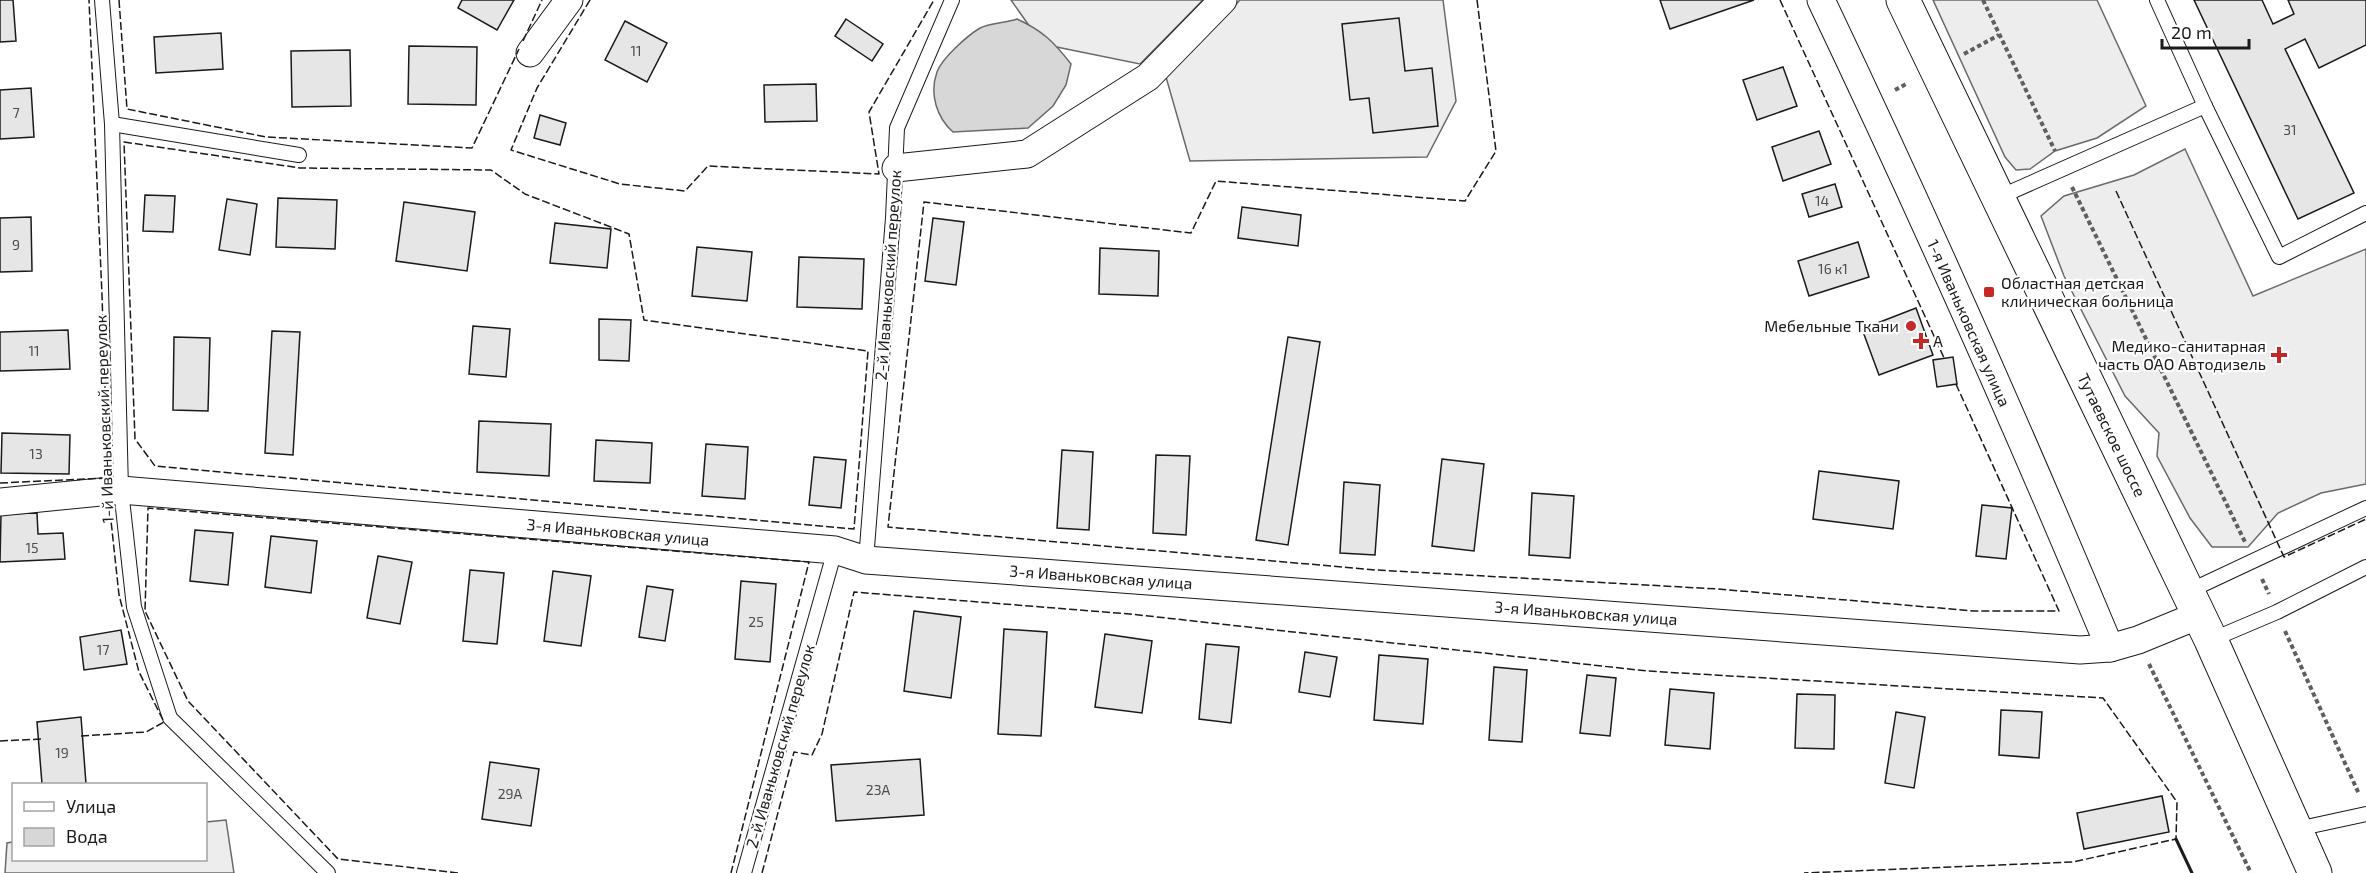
<svg xmlns="http://www.w3.org/2000/svg" width="2366" height="873" font-family="'Exo 2',sans-serif">
	<rect width="100%" height="100%" fill="#fff"/>
	<g fill="#ededed" stroke="#6a6a6a" stroke-width="1.5">
		<path d="M 1011,0 L 1203,0 L 1140,64 L 1042,44 Z"/>
		<path d="M 1240,0 L 1443,0 L 1456,101 L 1427,157 L 1190,161 L 1166,77 Z"/>
		<path d="M 1933,0 L 2097,0 L 2146,106 L 2097,138 L 2055,151 L 2030,169 L 2016,170 L 2005,157 Z"/>
		<path d="M 2185,149 L 2253,296 L 2366,249 L 2366,484 L 2321,493 L 2278,513 L 2248,547 L 2212,547 L 2190,518 L 2157,456 L 2159,433 L 2125,396 L 2064,276 L 2041,216 L 2064,196 L 2134,175 Z"/>
		<path d="M 226,820 L 234,873 L 5,873 L 7,843 L 13,842 L 14,860 L 206,860 L 206,822 Z"/>
	</g>
	<path fill="#d7d7d7" stroke="#6a6a6a" stroke-width="1.5" d="M 1017,19 C 1043,31 1054,42 1071,64 L 1066,85 L 1053,106 L 1028,128 L 953,132 C 937,118 929,94 937,72 C 942,58 967,36 980,28 C 990,23 1006,23 1017,19 Z"/>
	<g fill="#e6e6e6" stroke="#1a1a1a" stroke-width="1.5">
		<path d="M 0,0 L 13,0 L 16,41 L 0,42 Z"/>
		<path d="M 462,0 L 514,0 L 497,30 L 458,8 Z"/>
		<path d="M 1660,0 L 1754,0 L 1670,29 Z"/>
		<path d="M 2194,0 L 2262,0 L 2273,24 L 2294,14 L 2288,0 L 2366,0 L 2366,45 L 2319,68 L 2305,39 L 2285,49 L 2354,193 L 2298,219 Z"/>
		<path d="M 1399,18 L 1405,71 L 1432,68 L 1438,126 L 1373,133 L 1369,98 L 1350,100 L 1342,24 Z"/>
		<path d="M 846,19 L 883,44 L 872,61 L 835,36 Z"/>
		<path d="M 625,21 L 667,43 L 647,82 L 605,60 Z"/>
		<path d="M 221,33 L 223,69 L 156,73 L 154,37 Z"/>
		<path d="M 409,46 L 477,47 L 476,105 L 408,104 Z"/>
		<path d="M 350,50 L 351,106 L 292,107 L 291,51 Z"/>
		<path d="M 1783,67 L 1797,106 L 1757,120 L 1743,80 Z"/>
		<path d="M 816,84 L 817,121 L 765,122 L 764,85 Z"/>
		<path d="M 31,88 L 34,137 L 0,139 L 0,90 Z"/>
		<path d="M 540,115 L 566,123 L 560,145 L 534,138 Z"/>
		<path d="M 1819,131 L 1831,164 L 1783,181 L 1772,147 Z"/>
		<path d="M 1835,184 L 1842,207 L 1809,217 L 1802,194 Z"/>
		<path d="M 145,195 L 175,196 L 173,232 L 143,231 Z"/>
		<path d="M 278,198 L 337,200 L 335,249 L 276,247 Z"/>
		<path d="M 227,199 L 257,204 L 250,255 L 219,250 Z"/>
		<path d="M 404,202 L 475,212 L 467,271 L 396,261 Z"/>
		<path d="M 1242,207 L 1301,215 L 1298,246 L 1238,238 Z"/>
		<path d="M 31,217 L 32,271 L 0,272 L 0,218 Z"/>
		<path d="M 933,218 L 964,222 L 956,285 L 925,281 Z"/>
		<path d="M 555,223 L 611,229 L 607,268 L 550,263 Z"/>
		<path d="M 1858,242 L 1869,277 L 1809,296 L 1798,261 Z"/>
		<path d="M 697,247 L 752,252 L 747,301 L 692,296 Z"/>
		<path d="M 1100,248 L 1159,251 L 1158,296 L 1099,294 Z"/>
		<path d="M 799,257 L 864,259 L 862,309 L 797,307 Z"/>
		<path d="M 1916,308 L 1933,355 L 1879,375 L 1862,329 Z"/>
		<path d="M 599,319 L 631,320 L 629,361 L 599,360 Z"/>
		<path d="M 473,326 L 510,329 L 506,377 L 469,374 Z"/>
		<path d="M 68,330 L 70,369 L 0,371 L 0,332 Z"/>
		<path d="M 272,331 L 300,332 L 293,455 L 265,453 Z"/>
		<path d="M 174,337 L 210,338 L 208,411 L 173,410 Z"/>
		<path d="M 1288,337 L 1320,342 L 1288,545 L 1256,540 Z"/>
		<path d="M 1953,357 L 1957,384 L 1937,387 L 1933,360 Z"/>
		<path d="M 479,421 L 551,424 L 549,476 L 477,472 Z"/>
		<path d="M 2,433 L 70,435 L 69,474 L 1,473 Z"/>
		<path d="M 596,440 L 652,443 L 650,483 L 594,481 Z"/>
		<path d="M 706,444 L 748,447 L 745,499 L 702,496 Z"/>
		<path d="M 1062,450 L 1093,452 L 1089,530 L 1057,528 Z"/>
		<path d="M 1156,455 L 1190,456 L 1186,535 L 1153,533 Z"/>
		<path d="M 814,457 L 846,460 L 841,508 L 809,505 Z"/>
		<path d="M 1442,459 L 1484,464 L 1474,551 L 1432,546 Z"/>
		<path d="M 1819,471 L 1899,481 L 1893,529 L 1813,519 Z"/>
		<path d="M 1344,482 L 1380,485 L 1375,555 L 1340,553 Z"/>
		<path d="M 1532,493 L 1574,496 L 1570,558 L 1529,555 Z"/>
		<path d="M 1982,505 L 2012,508 L 2006,559 L 1976,556 Z"/>
		<path d="M 37,513 L 38,534 L 63,533 L 65,559 L 0,562 L 1,514 Z"/>
		<path d="M 195,530 L 233,533 L 228,585 L 190,581 Z"/>
		<path d="M 271,536 L 317,541 L 311,593 L 265,587 Z"/>
		<path d="M 378,556 L 412,562 L 400,624 L 367,618 Z"/>
		<path d="M 470,570 L 504,573 L 497,644 L 463,641 Z"/>
		<path d="M 553,571 L 591,576 L 581,646 L 544,641 Z"/>
		<path d="M 741,581 L 776,584 L 770,662 L 735,659 Z"/>
		<path d="M 647,586 L 673,590 L 665,641 L 639,637 Z"/>
		<path d="M 914,611 L 961,617 L 951,698 L 904,691 Z"/>
		<path d="M 1004,629 L 1047,632 L 1041,736 L 998,734 Z"/>
		<path d="M 121,630 L 127,664 L 84,670 L 80,637 Z"/>
		<path d="M 1105,634 L 1152,641 L 1142,713 L 1095,707 Z"/>
		<path d="M 1206,644 L 1239,647 L 1231,723 L 1199,719 Z"/>
		<path d="M 1305,652 L 1337,657 L 1330,697 L 1299,692 Z"/>
		<path d="M 1379,655 L 1428,659 L 1423,724 L 1374,720 Z"/>
		<path d="M 1494,667 L 1527,670 L 1522,742 L 1489,740 Z"/>
		<path d="M 1587,675 L 1616,678 L 1610,736 L 1580,733 Z"/>
		<path d="M 1670,689 L 1714,693 L 1710,749 L 1665,745 Z"/>
		<path d="M 1797,694 L 1835,695 L 1834,749 L 1795,748 Z"/>
		<path d="M 2001,710 L 2042,712 L 2039,758 L 1999,755 Z"/>
		<path d="M 1896,712 L 1925,717 L 1914,788 L 1885,783 Z"/>
		<path d="M 81,717 L 86,784 L 42,784 L 37,722 Z"/>
		<path d="M 920,759 L 924,815 L 836,821 L 831,765 Z"/>
		<path d="M 490,762 L 539,769 L 531,826 L 482,819 Z"/>
		<path d="M 2162,796 L 2169,832 L 2084,849 L 2077,813 Z"/>
	</g>
	<g fill="none" stroke-linecap="round" stroke-linejoin="round">
		<defs>
			<g id="lane">
				<path d="M 102,0 L 112,124 L 121,490 L 134,607 L 170,718 L 328,873"/>
				<path d="M 2205,106 L 2279,257 L 2366,213"/>
				<path d="M 112,124 L 299,155"/>
				<path d="M 1997,198 L 2205,106 L 2157,0"/>
				<path d="M 866,560 L 893,218 L 897,128 L 952,0"/>
				<path d="M 2187,592 L 2366,508"/>
				<path d="M 2211,640 L 2277,612 L 2366,567"/>
				<path d="M 2297,829 L 2366,814"/>
				<path d="M 744,873 L 835,550"/>
			</g>
			<g id="street">
				<path d="M 1821,0 C 1923,214 2019,430 2110,648"/>
				<path d="M 530,53 L 569,0"/>
				<path d="M 896,168 L 1027,154 L 1148,77 L 1223,0"/>
				<path d="M 0,502 L 121,490 L 835,550 L 866,560 L 2080,650 L 2110,648 L 2138,640 L 2199,615"/>
			</g>
			<path id="primary" d="M 1903,0 L 2211,640 L 2315,873"/>
		</defs>
		<use href="#lane" stroke="#1a1a1a" stroke-width="16"/>
		<use href="#street" stroke="#1a1a1a" stroke-width="29"/>
		<use href="#primary" stroke="#1a1a1a" stroke-width="35"/>
		<g stroke="#5f5f5f" stroke-width="4" stroke-dasharray="4.5 3" stroke-linecap="butt">
			<path d="M 1983,0 L 2055,151"/>
			<path d="M 1964,54 L 1999,35"/>
			<path d="M 1895,90 L 1908,83"/>
			<path d="M 2072,187 L 2245,542"/>
			<path d="M 2262,579 L 2269,594"/>
			<path d="M 2285,631 L 2359,794"/>
			<path d="M 2149,664 L 2251,873"/>
		</g>
		<use href="#lane" stroke="#fff" stroke-width="14"/>
		<use href="#street" stroke="#fff" stroke-width="27"/>
		<use href="#primary" stroke="#fff" stroke-width="33"/>
		<g stroke="#1a1a1a" stroke-width="1.5" stroke-dasharray="8 3" stroke-linecap="butt">
			<path d="M 119,0 L 127,109 L 266,137 L 472,148 L 519,49"/>
			<path d="M 590,0 L 537,88 L 511,150 L 620,184 L 685,191 L 708,166 L 879,174 L 869,112 L 934,0"/>
			<path d="M 1477,0 L 1496,151 L 1465,201 L 1216,181 L 1191,233 L 924,202 L 888,527 L 1376,570 L 1718,589 L 1974,611 L 2059,611 L 1955,382"/>
			<path d="M 1780,0 L 1945,360"/>
			<path d="M 523,41 L 542,0"/>
			<path d="M 124,142 L 300,168 L 491,170 L 525,194 L 629,234 L 644,320 L 868,351 L 854,529 L 155,466 L 135,439 Z"/>
			<path d="M 2116,191 L 2284,557 L 2366,519"/>
			<path d="M 0,483 L 108,478 L 102,295 L 89,0"/>
			<path d="M 81,736 L 146,732 L 164,722 L 139,672 L 119,595 L 109,502 L 107,502"/>
			<path d="M 0,741 L 42,739"/>
			<path d="M 458,873 L 338,859 L 188,701 L 145,611 L 148,508 L 809,562 L 731,873"/>
			<path d="M 762,873 L 794,752 L 812,755 L 822,734 L 854,592 L 1130,614 L 1647,671 L 2103,698 L 2177,802 L 2176,839 L 2073,862 L 1804,873"/>
		</g>
		<path stroke="#1a1a1a" stroke-width="3" d="M 2176,839 L 2192,873"/>
	</g>
	<g fill="#c62828" stroke="#fff" stroke-width="2">
		<rect x="1983" y="286" width="12" height="12" rx="3"/>
		<circle cx="1911" cy="326" r="6"/>
		<path d="M1918 332h6v6h6v6h-6v6h-6v-6h-6v-6h6z"/>
		<path d="M2276 346h6v6h6v6h-6v6h-6v-6h-6v-6h6z"/>
	</g>
	<g text-anchor="middle" stroke-width="4.5" stroke-linejoin="round" paint-order="stroke">
		<g font-size="14" fill="#4d4d4d">
			<text x="636" y="56">11</text>
			<text x="16" y="118">7</text>
			<text x="2290" y="135">31</text>
			<text x="1822" y="206">14</text>
			<text x="16" y="250">9</text>
			<text x="1833" y="274">16 к1</text>
			<text x="34" y="356">11</text>
			<text x="36" y="459">13</text>
			<text x="32" y="553">15</text>
			<text x="756" y="627">25</text>
			<text x="103" y="655">17</text>
			<text x="62" y="758">19</text>
			<text x="878" y="795">23А</text>
			<text x="510" y="799">29А</text>
		</g>
		<g font-size="16" fill="#1a1a1a" stroke="#fff">
			<text transform="translate(888 275) rotate(-86)" y="6">2-й Иваньковский переулок</text>
			<text transform="translate(1969 323) rotate(66)" y="6">1-я Иваньковская улица</text>
			<text transform="translate(104 419) rotate(-92)" y="6">1-й Иваньковский переулок</text>
			<text transform="translate(2112 435) rotate(64)" y="6">Тутаевское шоссе</text>
			<text transform="translate(618 532) rotate(5)" y="6">3-я Иваньковская улица</text>
			<text transform="translate(1101 577) rotate(4)" y="6">3-я Иваньковская улица</text>
			<text transform="translate(1586 613) rotate(4)" y="6">3-я Иваньковская улица</text>
			<text transform="translate(780 746) rotate(-74)" y="6">2-й Иваньковский переулок</text>
		</g>
		<g font-size="16" fill="#1a1a1a" stroke="#fff" text-anchor="start">
			<text x="2001" y="289">Областная детская<tspan x="2001" dy="18">клиническая больница</tspan></text>
			<text x="1899" y="332" text-anchor="end">Мебельные Ткани</text>
			<text x="1933" y="347">А</text>
			<text x="2266" y="352" text-anchor="end">Медико-санитарная<tspan x="2266" dy="18">часть ОАО Автодизель</tspan></text>
		</g>
	</g>
	<rect x="12" y="783" width="195" height="78" fill="#ffffff" stroke="#a3a3a3" stroke-width="1.5"/>
	<rect x="24" y="802" width="30" height="9" fill="#ffffff" stroke="#a3a3a3" stroke-width="1.5"/>
	<text x="66" y="813" font-size="18" fill="#1a1a1a">Улица</text>
	<rect x="24" y="828" width="30" height="18" fill="#d7d7d7" stroke="#a3a3a3" stroke-width="1.5"/>
	<text x="66" y="843" font-size="18" fill="#1a1a1a">Вода</text>
	<path d="M2162 39v9h87v-9" fill="none" stroke="#1a1a1a" stroke-width="3"/>
	<text x="2171" y="39" font-size="18" fill="#1a1a1a" stroke="#ffffff" stroke-width="4.5" paint-order="stroke">20 m</text>
</svg>
